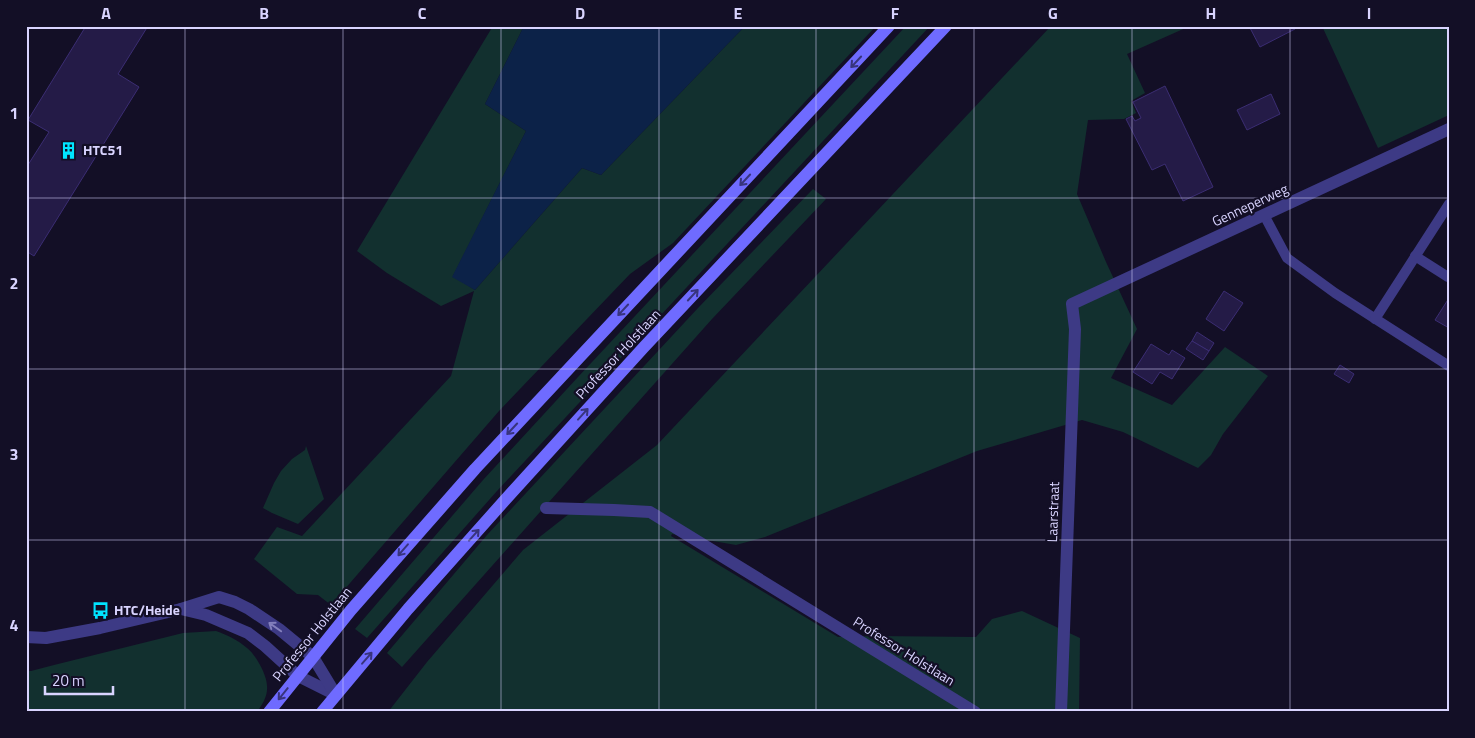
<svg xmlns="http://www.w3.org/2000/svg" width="1475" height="738" font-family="'Titillium Web',sans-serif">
	<rect width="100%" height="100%" fill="#130f26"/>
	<g fill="#12302f">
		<path d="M 493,26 L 524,26 L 485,104 L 526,131 L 453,276 L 475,290 L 582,168 L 601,175 L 745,26 L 876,26 L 673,243 L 630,274 L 499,411 L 331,605 L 318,595 L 297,594 L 254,559 L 277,527 L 302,536 L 451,376 L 474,291 L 441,306 L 387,273 L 357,251 Z"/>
		<path d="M 906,26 L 930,26 L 497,491 L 367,638 L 355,629 L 483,480 L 578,377 Z"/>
		<path d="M 1051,26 L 1190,26 L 1127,54 L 1145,93 L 1131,101 L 1136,113 L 1124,119 L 1088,120 L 1077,194 L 1106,262 L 1137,329 L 1111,378 L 1172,405 L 1225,347 L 1268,376 L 1223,434 L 1211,455 L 1198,468 L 1123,432 L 1082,420 L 977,451 L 765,537 L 736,545 L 672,534 L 671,536 L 838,637 L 875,636 L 976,637 L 992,619 L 1022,611 L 1080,638 L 1079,712 L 388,712 L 427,662 L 523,550 L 657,445 Z"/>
		<path d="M 1322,26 L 1449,26 L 1449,115 L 1378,148 Z"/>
		<path d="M 813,189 L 826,199 L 712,319 L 402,667 L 387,653 L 487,535 L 698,308 Z"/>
		<path d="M 306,446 L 324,499 L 298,524 L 272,513 L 263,508 L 274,483 L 281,471 L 292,459 L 305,450 Z"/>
		<path d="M 216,631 C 227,635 238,640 247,648 C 256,655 267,675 267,686 C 268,696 262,705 257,712 L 26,712 L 26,671 L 31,671 L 54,665 L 183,633 Z"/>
	</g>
	<path fill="#0c2248" d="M 524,26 L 745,26 L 601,175 L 582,168 L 475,290 L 452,277 L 526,131 L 485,104 Z"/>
	<g fill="#241b47" stroke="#3b2d73">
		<path d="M 86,26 L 148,26 L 118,74 L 139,87 L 34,256 L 26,251 L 26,168 L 49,132 L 28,120 Z"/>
		<path d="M 1249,26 L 1293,26 L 1295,29 L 1260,47 Z"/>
		<path d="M 1165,86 L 1213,187 L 1183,201 L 1165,164 L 1152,170 L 1126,119 L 1132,116 L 1135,121 L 1141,118 L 1133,102 Z"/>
		<path d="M 1271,94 L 1280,114 L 1247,130 L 1237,110 Z"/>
		<path d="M 1224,291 L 1243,303 L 1224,331 L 1206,319 Z"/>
		<path d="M 1449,298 L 1449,328 L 1435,320 Z"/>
		<path d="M 1197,332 L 1214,343 L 1209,351 L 1192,341 Z"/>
		<path d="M 1192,341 L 1209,351 L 1203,360 L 1186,349 Z"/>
		<path d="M 1151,344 L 1169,355 L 1172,350 L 1185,358 L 1172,379 L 1160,372 L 1152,384 L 1133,372 Z"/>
		<path d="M 1340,365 L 1354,374 L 1349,383 L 1334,374 Z"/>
	</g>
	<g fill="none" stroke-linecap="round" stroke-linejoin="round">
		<g stroke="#3d3a85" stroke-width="10">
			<path d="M 1264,215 L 1287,258 L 1335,293 L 1449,366"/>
			<path d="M 1415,256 L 1448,277"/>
			<path d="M 1375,319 L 1449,204"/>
		</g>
		<g stroke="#3d3a85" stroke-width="12">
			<path d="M 546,508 L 614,510 L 650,512 L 975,712"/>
			<path d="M 1061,712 L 1075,329 L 1072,304 L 1449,129"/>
		</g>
		<g stroke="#3d3a85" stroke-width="12">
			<path d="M 181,609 L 206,615 L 248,633 L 265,646 L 298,676 L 336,695"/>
			<path d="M 26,637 L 46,638 L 100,628 L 181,609 L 219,597 L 235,602 L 249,609 L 279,629 L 313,657 L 336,695"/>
		</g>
		<g stroke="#6f6bff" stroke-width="12">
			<path d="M 269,712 L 351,610 L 475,469 L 889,26"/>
			<path d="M 322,712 L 408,609 L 505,500 L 644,347 L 946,26"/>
		</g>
	</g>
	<defs><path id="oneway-shaft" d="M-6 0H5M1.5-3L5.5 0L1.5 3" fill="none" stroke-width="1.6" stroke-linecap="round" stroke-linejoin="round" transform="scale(1.25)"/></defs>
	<g stroke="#38347d">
		<use href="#oneway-shaft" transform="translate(856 62) rotate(133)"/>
		<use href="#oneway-shaft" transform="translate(745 180) rotate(133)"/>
		<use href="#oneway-shaft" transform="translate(693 295) rotate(-47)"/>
		<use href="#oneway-shaft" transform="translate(623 310) rotate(133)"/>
		<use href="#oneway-shaft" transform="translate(583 414) rotate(-48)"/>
		<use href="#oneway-shaft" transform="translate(512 429) rotate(133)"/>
		<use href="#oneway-shaft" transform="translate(474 535) rotate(-48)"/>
		<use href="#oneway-shaft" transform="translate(403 550) rotate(131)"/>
		<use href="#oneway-shaft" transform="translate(367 658) rotate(-49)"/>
		<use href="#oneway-shaft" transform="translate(283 694) rotate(129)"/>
	</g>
	<use stroke="#837fbc" href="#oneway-shaft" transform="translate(275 627) rotate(-145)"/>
	<path fill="none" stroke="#d9d4ff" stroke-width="1" stroke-opacity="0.55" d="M 185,26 L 185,712M 343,26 L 343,712M 501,26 L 501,712M 659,26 L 659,712M 816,26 L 816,712M 974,26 L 974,712M 1132,26 L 1132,712M 1290,26 L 1290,712M 26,198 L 1449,198M 26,369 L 1449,369M 26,540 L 1449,540"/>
	<defs>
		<symbol id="building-bare" viewBox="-9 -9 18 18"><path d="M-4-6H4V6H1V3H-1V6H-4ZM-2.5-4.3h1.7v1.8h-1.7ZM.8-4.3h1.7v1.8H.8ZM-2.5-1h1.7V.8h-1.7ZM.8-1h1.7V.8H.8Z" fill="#00e5ff" stroke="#130f26" stroke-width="2.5" paint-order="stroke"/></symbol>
		<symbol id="bus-bare" viewBox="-9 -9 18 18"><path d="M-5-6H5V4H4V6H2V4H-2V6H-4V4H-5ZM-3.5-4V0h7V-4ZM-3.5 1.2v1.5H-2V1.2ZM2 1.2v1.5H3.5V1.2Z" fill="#00e5ff" stroke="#130f26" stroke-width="2.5" paint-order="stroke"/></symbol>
	</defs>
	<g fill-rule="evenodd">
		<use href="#building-bare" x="56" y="138" width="25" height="25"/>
		<use href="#bus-bare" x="88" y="598" width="25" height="25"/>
	</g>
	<g text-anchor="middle" stroke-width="4.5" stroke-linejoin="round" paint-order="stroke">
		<g font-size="14" font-weight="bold" fill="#d9d4ff" stroke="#130f26" text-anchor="start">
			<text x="83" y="155">HTC51</text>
			<text x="114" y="615">HTC/Heide</text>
		</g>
		<g font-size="14" fill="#d9d4ff" stroke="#130f26">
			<text transform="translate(1250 205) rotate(-25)" y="5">Genneperweg</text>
			<text transform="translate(618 354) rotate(-47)" y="5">Professor Holstlaan</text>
			<text transform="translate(1053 512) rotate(-88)" y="5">Laarstraat</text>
			<text transform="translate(312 634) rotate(-51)" y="5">Professor Holstlaan</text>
			<text transform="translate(904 651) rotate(32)" y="5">Professor Holstlaan</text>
		</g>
	</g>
	<rect width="1475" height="738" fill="none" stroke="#130f26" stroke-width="55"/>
	<path d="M45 686v8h68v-8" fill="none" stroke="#d9d4ff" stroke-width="2.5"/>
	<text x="52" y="686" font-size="15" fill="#d9d4ff" stroke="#130f26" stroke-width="4" paint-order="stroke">20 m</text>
	<rect x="28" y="28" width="1420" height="682" fill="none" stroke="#d9d4ff" stroke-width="2"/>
	<g font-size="16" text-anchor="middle" font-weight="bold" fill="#d9d4ff">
		<text x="106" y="19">A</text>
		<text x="264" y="19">B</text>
		<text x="422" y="19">C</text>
		<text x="580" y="19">D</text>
		<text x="738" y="19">E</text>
		<text x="895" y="19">F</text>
		<text x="1053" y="19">G</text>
		<text x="1211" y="19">H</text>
		<text x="1369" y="19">I</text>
		<text x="14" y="119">1</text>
		<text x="14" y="289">2</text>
		<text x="14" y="460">3</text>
		<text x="14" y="631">4</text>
	</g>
</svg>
